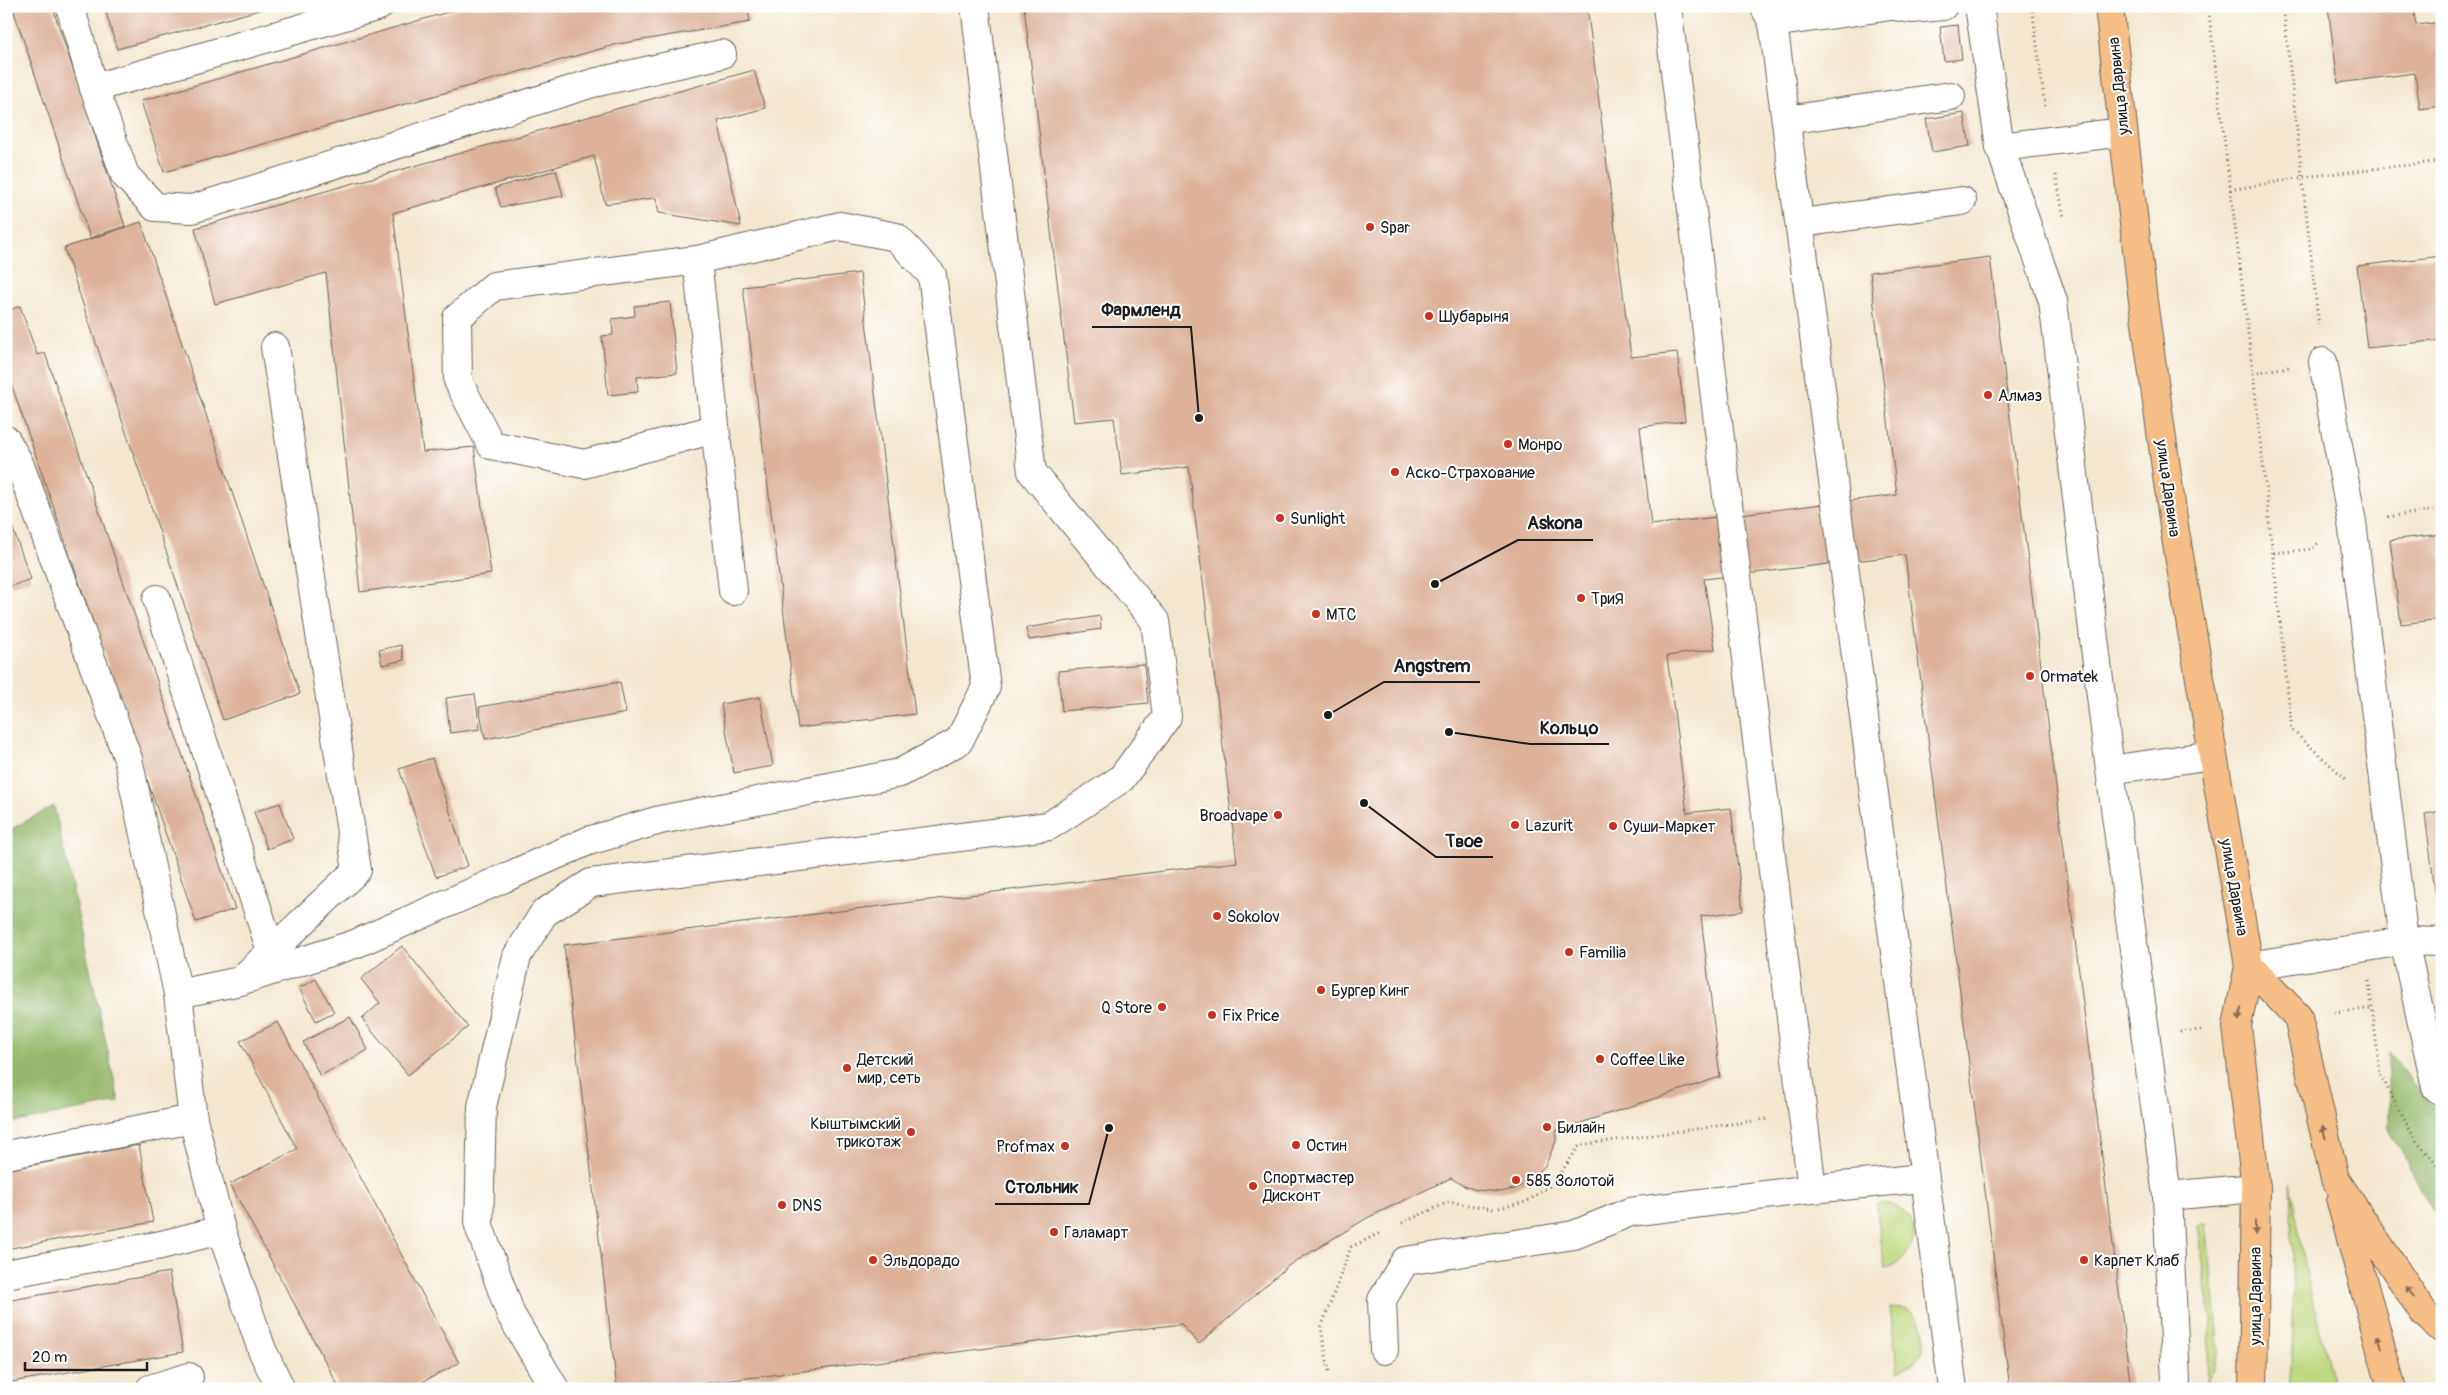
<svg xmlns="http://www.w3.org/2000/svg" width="2448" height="1395" font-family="Pangolin,sans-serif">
	<rect width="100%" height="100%" fill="#fff"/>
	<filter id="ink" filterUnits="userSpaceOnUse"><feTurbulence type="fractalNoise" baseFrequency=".02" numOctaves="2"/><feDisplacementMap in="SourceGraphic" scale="10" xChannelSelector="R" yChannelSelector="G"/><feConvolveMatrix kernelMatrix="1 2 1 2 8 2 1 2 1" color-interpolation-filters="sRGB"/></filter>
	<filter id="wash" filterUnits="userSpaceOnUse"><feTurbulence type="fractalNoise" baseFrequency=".0096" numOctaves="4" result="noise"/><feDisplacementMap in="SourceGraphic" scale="20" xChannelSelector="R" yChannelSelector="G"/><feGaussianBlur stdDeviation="1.12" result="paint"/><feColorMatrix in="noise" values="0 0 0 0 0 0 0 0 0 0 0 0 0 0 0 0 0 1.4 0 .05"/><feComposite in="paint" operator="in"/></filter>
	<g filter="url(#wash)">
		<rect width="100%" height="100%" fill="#f3e7ce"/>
		<g fill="#bdd77c" stroke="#6c7a4c">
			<path d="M 2290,1184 L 2310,1291 L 2335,1389 L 2289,1389 C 2296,1321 2293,1252 2290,1184 Z"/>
			<path d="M 1876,1204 C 1881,1204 1888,1203 1892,1205 C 1927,1219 1916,1259 1885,1269 Z"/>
			<path d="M 2206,1224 L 2218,1330 L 2219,1350 L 2213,1371 L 2206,1382 L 2211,1321 L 2198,1225 Z"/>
			<path d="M 1890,1308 C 1896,1309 1905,1308 1910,1311 C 1917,1316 1921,1322 1924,1330 C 1931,1351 1916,1363 1898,1372 Z"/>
		</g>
		<g fill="#96b86c" stroke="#596a44">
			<path d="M 54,806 L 119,1102 L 6,1124 L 6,832 Z"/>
			<path d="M 2389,1052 L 2431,1105 L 2442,1111 L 2442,1228 L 2389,1128 Z"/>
		</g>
		<g id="blocks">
			<g fill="#ddb299">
				<path d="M 12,6 L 52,6 L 125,226 L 90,238 Z"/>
				<path d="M 104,6 L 270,6 L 270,7 L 117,49 Z"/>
				<path d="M 469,6 L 747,6 L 750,22 L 618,44 L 164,172 L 141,101 Z"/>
				<path d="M 1024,6 L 1587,6 L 1631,357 L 1677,352 L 1685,421 L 1640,427 L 1651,525 L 1897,495 L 1870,272 L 1990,257 L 2131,1389 L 2010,1389 L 1905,555 L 1704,579 L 1715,649 L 1667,656 L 1687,813 L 1731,808 L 1743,911 L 1701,916 L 1720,1077 L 1556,1131 L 1556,1141 L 1545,1166 L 1525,1184 L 1514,1189 L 1501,1192 L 1477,1190 L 1464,1186 L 1451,1178 L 1367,1218 L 1288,1266 L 1199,1344 L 1181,1324 L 660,1389 L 617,1389 L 564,945 L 1237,862 L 1189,467 L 1122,475 L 1114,418 L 1074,422 Z"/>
				<path d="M 2328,6 L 2413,6 L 2416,25 L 2442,22 L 2442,106 L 2420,109 L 2415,73 L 2338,83 Z"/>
				<path d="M 1958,25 L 1962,59 L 1944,61 L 1940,27 Z"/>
				<path d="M 754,70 L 765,108 L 718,121 L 741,226 L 659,213 L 656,198 L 605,204 L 594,156 L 393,213 L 423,452 L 474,447 L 491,574 L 360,592 L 326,273 L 215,304 L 195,228 Z"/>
				<path d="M 1964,113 L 1970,146 L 1932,152 L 1926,119 Z"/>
				<path d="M 556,170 L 563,196 L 501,207 L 495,188 Z"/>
				<path d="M 141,222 L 300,694 L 223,720 L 64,248 Z"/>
				<path d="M 2442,256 L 2442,340 L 2367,348 L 2357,266 Z"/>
				<path d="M 860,273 L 915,714 L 798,728 L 743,287 Z"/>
				<path d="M 6,301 L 10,310 L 20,306 L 37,355 L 45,353 L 235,909 L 196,922 L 6,369 Z"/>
				<path d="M 670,302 L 677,373 L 637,377 L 638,392 L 608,395 L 602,336 L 613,335 L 612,319 L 635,316 L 634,306 Z"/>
				<path d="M 6,510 L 31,579 L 6,588 Z"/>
				<path d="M 2442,534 L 2442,619 L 2401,624 L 2390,540 Z"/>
				<path d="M 1100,616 L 1101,629 L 1029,640 L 1026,628 Z"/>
				<path d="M 401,645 L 404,660 L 382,665 L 379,650 Z"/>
				<path d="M 1144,664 L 1148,703 L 1062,711 L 1058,671 Z"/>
				<path d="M 620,682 L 626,713 L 485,739 L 479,707 Z"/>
				<path d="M 475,694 L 480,729 L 450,733 L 446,698 Z"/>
				<path d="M 760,697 L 773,766 L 734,773 L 721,704 Z"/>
				<path d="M 432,758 L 468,866 L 436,877 L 399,769 Z"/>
				<path d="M 280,803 L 293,839 L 267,849 L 254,812 Z"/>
				<path d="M 2442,811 L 2442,898 L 2436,898 L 2425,814 Z"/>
				<path d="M 402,946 L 468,1027 L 408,1075 L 362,1019 L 380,1003 L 361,979 Z"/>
				<path d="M 316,979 L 334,1012 L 316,1021 L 299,988 Z"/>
				<path d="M 350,1017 L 368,1050 L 320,1076 L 303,1042 Z"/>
				<path d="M 278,1022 L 459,1363 L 409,1389 L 340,1389 L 230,1184 L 297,1149 L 240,1041 Z"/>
				<path d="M 139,1145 L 153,1222 L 6,1249 L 6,1170 Z"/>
				<path d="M 169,1272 L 183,1352 L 6,1383 L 6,1301 Z"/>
			</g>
		</g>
	</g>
	<g filter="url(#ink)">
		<use href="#blocks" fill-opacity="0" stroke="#67635a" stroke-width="1"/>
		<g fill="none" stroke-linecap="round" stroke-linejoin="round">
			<defs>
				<g id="minor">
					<path d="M 70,6 L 94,88 L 125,175 L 155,207 L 192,209 L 593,83 L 722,54"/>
					<path d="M 1667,6 L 1812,1189"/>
					<path d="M 1764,6 L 1773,23 C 1834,478 1891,934 1953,1389"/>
					<path d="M 1894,6 L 1912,9 L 1943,6"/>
					<path d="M 1979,6 L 2000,147"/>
					<path d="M 1773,23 L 1891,6"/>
					<path d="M 94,88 L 379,6"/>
					<path d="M 1786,120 L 1951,96"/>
					<path d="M 2123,132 L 2000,147 L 2053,301 L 2110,770 L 2167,1196 L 2176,1381"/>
					<path d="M 1801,223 L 1962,201"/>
					<path d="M 697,260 L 733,591"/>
					<path d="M 2323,362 L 2352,522 L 2404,941 L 2436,1087 L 2442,1092"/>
					<path d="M 6,440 L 19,463 L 128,759 L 178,994 L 193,1119 L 221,1230 L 262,1350 L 281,1389"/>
					<path d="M 157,599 L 271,951"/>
					<path d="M 2110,770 L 2212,755"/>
					<path d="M 2249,966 L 2404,941 L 2442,942"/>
					<path d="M 240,981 L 355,944 L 588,841 L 660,820 L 900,773 L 959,741 L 986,687 L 932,275 L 896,237 L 840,226 L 697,260 L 494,286 L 457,318 L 458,381 L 491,445 L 584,464 L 715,429"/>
					<path d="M 178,994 L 240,981 L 357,870 L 275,347"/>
					<path d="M 6,1155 L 193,1119"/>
					<path d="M 2167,1196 L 2256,1188"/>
					<path d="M 6,1274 L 161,1245 L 221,1230"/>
					<path d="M 1384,1350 L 1382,1300 L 1405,1261 L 1574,1235 L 1630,1212 L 1812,1189 L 1923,1178"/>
					<path d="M 150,1389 L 189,1377"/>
					<path d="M 555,1389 L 511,1315 L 479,1226 L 482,1107 L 517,956 L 544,913 L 591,883 L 1049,826 L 1121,779 L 1167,717 L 1155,621 L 1032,472 L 975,6"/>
				</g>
				<g id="major">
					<path d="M 2109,6 L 2143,301 L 2174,526 L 2249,966 L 2237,1026 L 2256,1188 L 2253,1389"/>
					<path d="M 2249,966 L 2298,1017 L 2335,1179 L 2424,1313 L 2442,1329"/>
					<path d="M 2341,1202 L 2392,1389"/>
				</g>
			</defs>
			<use href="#minor" stroke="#67635a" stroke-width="30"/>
			<use href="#major" stroke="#67635a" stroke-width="30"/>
			<g stroke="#67635a" stroke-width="3" stroke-dasharray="1 4" stroke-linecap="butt">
				<path d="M 2032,6 L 2045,107"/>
				<path d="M 2208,6 L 2253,373 L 2292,730 L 2348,781"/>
				<path d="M 2283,6 L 2319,327"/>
				<path d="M 2056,175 L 2064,218"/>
				<path d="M 2230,190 L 2304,177 L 2442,161"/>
				<path d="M 2253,373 L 2289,367"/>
				<path d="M 2388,517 L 2442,509"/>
				<path d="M 2274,553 L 2312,549 L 2319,542"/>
				<path d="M 2369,981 L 2380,1074 L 2416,1141 L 2442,1169"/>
				<path d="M 2334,1013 L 2373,1008"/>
				<path d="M 2180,1032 L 2201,1030"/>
				<path d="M 1499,1208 L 1526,1202 L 1553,1184 L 1580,1145 L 1767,1119"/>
				<path d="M 1402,1223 L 1449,1202 L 1493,1209"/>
				<path d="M 1329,1371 L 1321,1328 L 1351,1247 L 1380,1233"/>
			</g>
			<use href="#minor" stroke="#fff" stroke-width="28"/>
			<use href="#major" stroke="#f6be87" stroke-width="28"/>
		</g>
		<defs><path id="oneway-solid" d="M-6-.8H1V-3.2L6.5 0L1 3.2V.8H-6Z" transform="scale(1.25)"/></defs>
		<g fill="#896d52">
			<use href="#oneway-solid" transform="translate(2240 1014) rotate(101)"/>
			<use href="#oneway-solid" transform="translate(2324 1132) rotate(-103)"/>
			<use href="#oneway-solid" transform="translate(2255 1228) rotate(90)"/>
			<use href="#oneway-solid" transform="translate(2410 1292) rotate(-124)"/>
			<use href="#oneway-solid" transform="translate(2379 1342) rotate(-105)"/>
		</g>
	</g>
	<g fill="#c8321e" stroke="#fff" stroke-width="2">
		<circle cx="1370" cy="227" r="5"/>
		<circle cx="1429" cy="316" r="5"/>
		<circle cx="1988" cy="395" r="5"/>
		<circle cx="1508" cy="444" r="5"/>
		<circle cx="1395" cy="472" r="5"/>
		<circle cx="1280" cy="518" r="5"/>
		<circle cx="1581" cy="598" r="5"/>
		<circle cx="1316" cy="614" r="5"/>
		<circle cx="2030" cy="676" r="5"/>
		<circle cx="1278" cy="815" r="5"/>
		<circle cx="1515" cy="825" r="5"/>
		<circle cx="1613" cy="826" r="5"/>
		<circle cx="1217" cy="916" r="5"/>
		<circle cx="1569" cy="952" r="5"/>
		<circle cx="1321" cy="990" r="5"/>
		<circle cx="1162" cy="1007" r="5"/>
		<circle cx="1212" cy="1015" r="5"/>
		<circle cx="1600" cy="1059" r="5"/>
		<circle cx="847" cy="1068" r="5"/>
		<circle cx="1547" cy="1127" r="5"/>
		<circle cx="911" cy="1132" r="5"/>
		<circle cx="1296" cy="1145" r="5"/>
		<circle cx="1065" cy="1146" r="5"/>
		<circle cx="1516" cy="1180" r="5"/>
		<circle cx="1253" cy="1186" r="5"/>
		<circle cx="782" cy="1205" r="5"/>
		<circle cx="1054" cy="1232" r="5"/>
		<circle cx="873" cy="1260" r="5"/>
		<circle cx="2084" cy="1260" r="5"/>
	</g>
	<g text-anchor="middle" stroke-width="4" stroke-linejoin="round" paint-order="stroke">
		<g font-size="16" fill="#1c1c1c" stroke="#fff">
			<text transform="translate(2118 86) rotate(-96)" y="6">улица Дарвина</text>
			<text transform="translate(2169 488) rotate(82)" y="6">улица Дарвина</text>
			<text transform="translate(2235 887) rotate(80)" y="6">улица Дарвина</text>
			<text transform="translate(2255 1296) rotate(-90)" y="6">улица Дарвина</text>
		</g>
		<g font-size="16" fill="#1c1c1c" stroke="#fff" text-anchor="start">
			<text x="1380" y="233">Spar</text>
			<text x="1439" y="322">Шубарыня</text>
			<text x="1998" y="401">Алмаз</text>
			<text x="1518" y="450">Монро</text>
			<text x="1405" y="478">Аско-Страхование</text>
			<text x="1290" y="524">Sunlight</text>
			<text x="1591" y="604">ТриЯ</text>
			<text x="1326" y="620">МТС</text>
			<text x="2040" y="682">Ormatek</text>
			<text x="1268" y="821" text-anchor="end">Broadvape</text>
			<text x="1525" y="831">Lazurit</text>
			<text x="1623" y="832">Суши-Маркет</text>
			<text x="1227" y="922">Sokolov</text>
			<text x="1579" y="958">Familia</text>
			<text x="1331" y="996">Бургер Кинг</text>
			<text x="1152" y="1013" text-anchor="end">Q Store</text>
			<text x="1222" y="1021">Fix Price</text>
			<text x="857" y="1065">Детский<tspan x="857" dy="18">мир, сеть</tspan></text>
			<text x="1610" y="1065">Coffee Like</text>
			<text x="901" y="1129" text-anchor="end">Кыштымский<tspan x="901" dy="18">трикотаж</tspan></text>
			<text x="1557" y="1133">Билайн</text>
			<text x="1306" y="1151">Остин</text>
			<text x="1055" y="1152" text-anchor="end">Profmax</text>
			<text x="1263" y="1183">Спортмастер<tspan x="1263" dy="18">Дисконт</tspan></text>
			<text x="1526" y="1186">585 Золотой</text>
			<text x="792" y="1211">DNS</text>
			<text x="1064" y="1238">Галамарт</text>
			<text x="883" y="1266">Эльдорадо</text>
			<text x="2094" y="1266">Карпет Клаб</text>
		</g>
	</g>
	<path fill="none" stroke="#1c1c1c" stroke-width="2" d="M1199 418L1191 327H1092M1435 584L1518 540H1593M1328 715L1384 682H1480M1449 732L1530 744H1609M1364 803L1436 857H1493M1109 1128L1089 1204H995"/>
	<g fill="#1c1c1c" stroke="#fff" stroke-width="2">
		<circle cx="1199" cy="418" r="5"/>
		<circle cx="1435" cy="584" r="5"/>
		<circle cx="1328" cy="715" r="5"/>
		<circle cx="1449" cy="732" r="5"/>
		<circle cx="1364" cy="803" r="5"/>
		<circle cx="1109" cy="1128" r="5"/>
	</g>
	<g font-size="18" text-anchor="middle" font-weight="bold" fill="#1c1c1c" stroke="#fff" stroke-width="4" stroke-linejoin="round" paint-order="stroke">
		<text x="1141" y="316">Фармленд</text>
		<text x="1555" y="529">Askona</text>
		<text x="1432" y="672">Angstrem</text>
		<text x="1569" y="734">Кольцо</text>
		<text x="1464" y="847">Твое</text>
		<text x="1042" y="1193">Стольник</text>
	</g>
	<rect width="2448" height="1395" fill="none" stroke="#fff" stroke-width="25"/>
	<path d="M25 1362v8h122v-8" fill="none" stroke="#1c1c1c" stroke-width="2.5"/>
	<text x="32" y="1362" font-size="15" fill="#1c1c1c" stroke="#ffffff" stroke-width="4" paint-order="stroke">20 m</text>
</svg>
